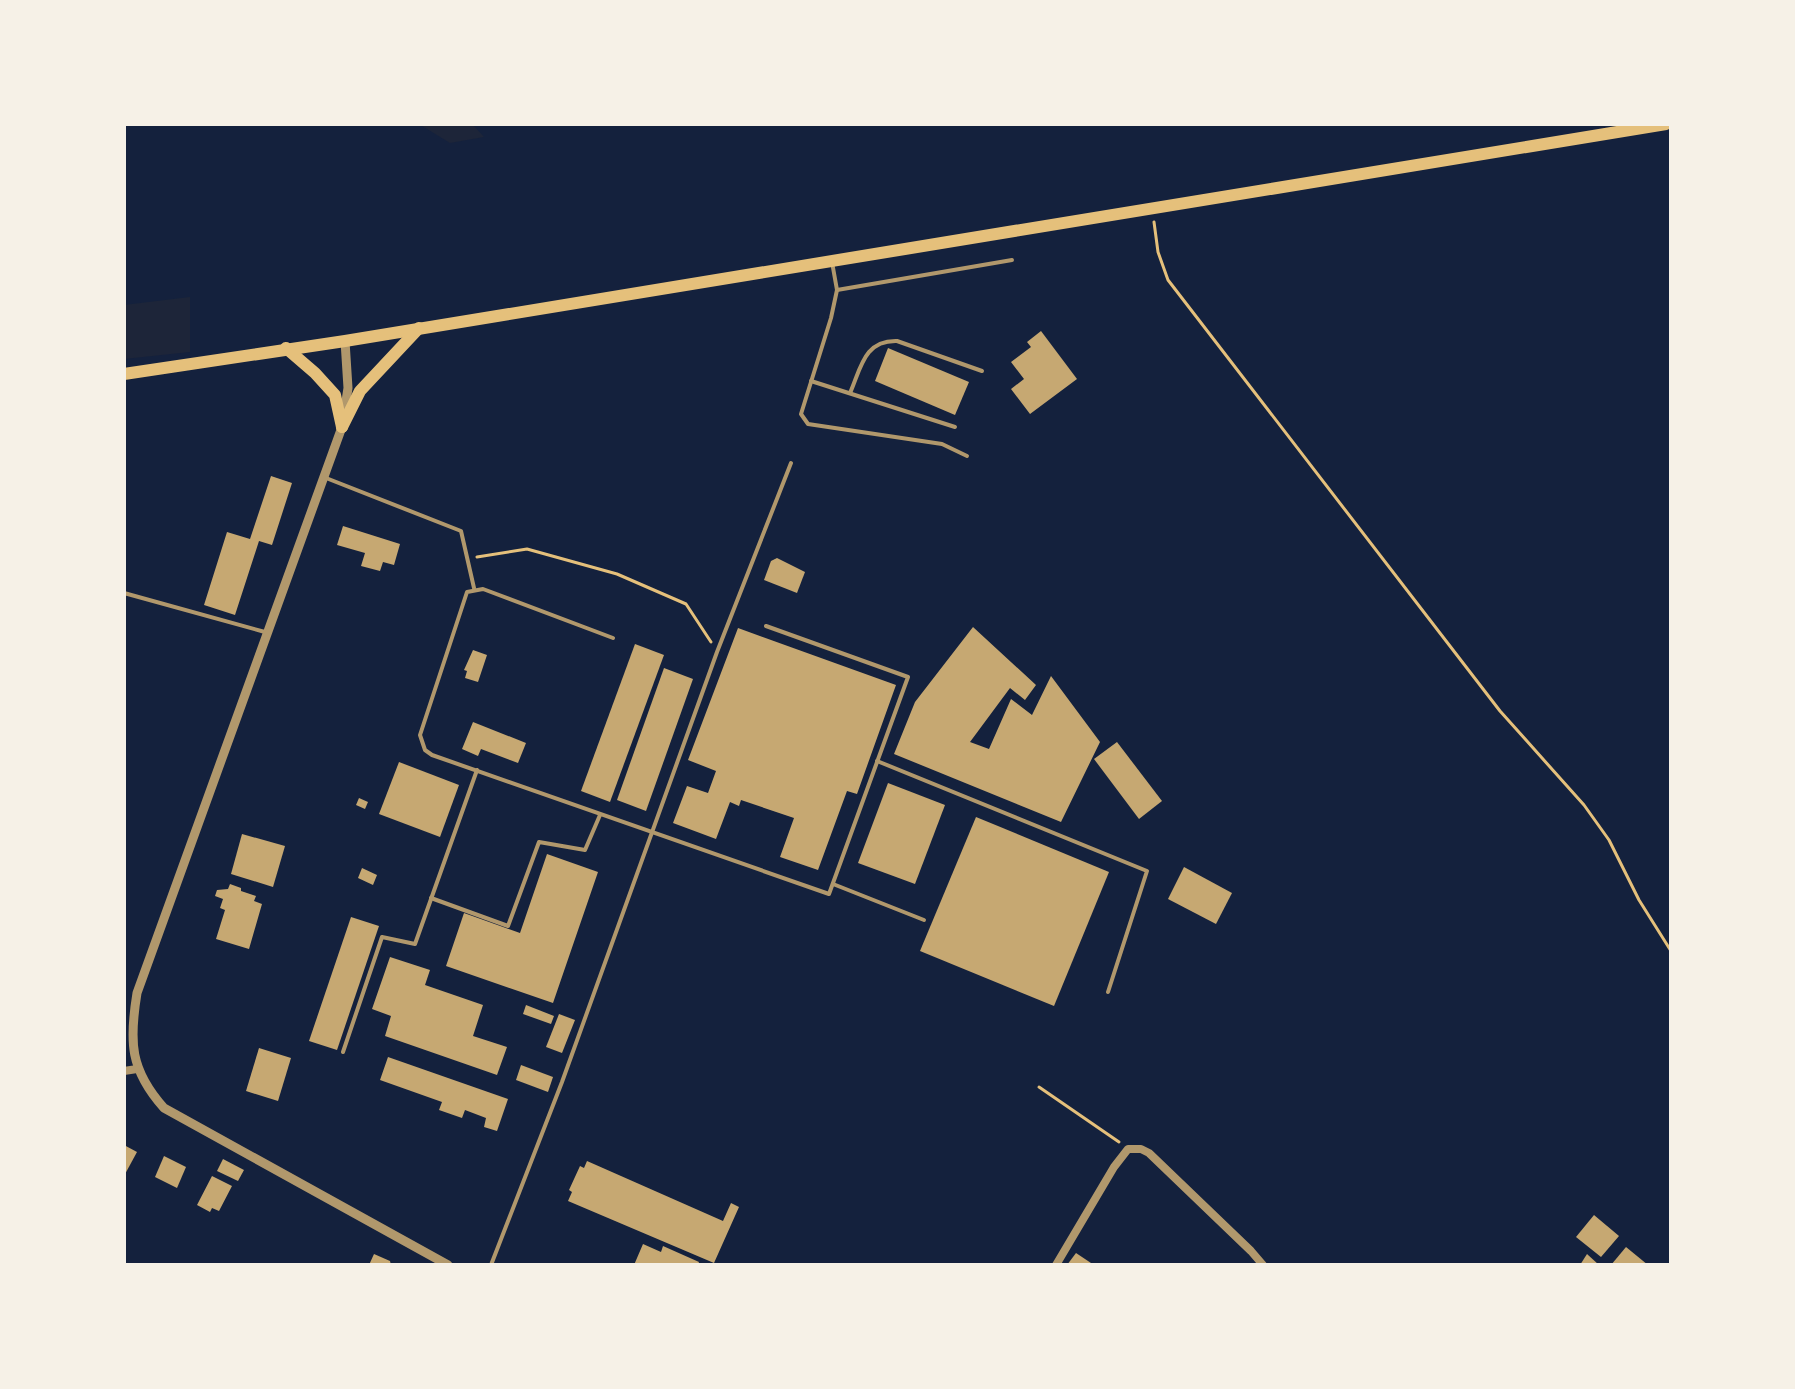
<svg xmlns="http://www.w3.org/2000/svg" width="1795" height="1389" font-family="'Noto Serif',serif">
	<rect width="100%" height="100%" fill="#14213d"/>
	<g fill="#1d2539">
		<path d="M 419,124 L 472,124 L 484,137 L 450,143 Z"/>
		<path d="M 190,297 L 190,352 L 124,359 L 124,305 Z"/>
	</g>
	<g fill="#c6a872">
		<path d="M 1041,331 L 1077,379 L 1030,414 L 1011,389 L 1024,379 L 1011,362 L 1031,347 L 1027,342 Z"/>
		<path d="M 888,348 L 969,382 L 955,415 L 875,381 Z"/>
		<path d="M 271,476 L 292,483 L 272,545 L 259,541 L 235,615 L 204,605 L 227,532 L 250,539 Z"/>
		<path d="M 343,526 L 400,544 L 394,565 L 383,562 L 380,571 L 361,566 L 365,553 L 337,545 Z"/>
		<path d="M 777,558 L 805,572 L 797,593 L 764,580 L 771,561 Z"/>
		<path d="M 973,627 L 1036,685 L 1025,700 L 1010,688 L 970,742 L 989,749 L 1011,699 L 1032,715 L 1051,676 L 1100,742 L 1061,822 L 894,754 L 915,702 Z"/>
		<path d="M 738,628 L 896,685 L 857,794 L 847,791 L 818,870 L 780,857 L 794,818 L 741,800 L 739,806 L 730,802 L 716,839 L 673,823 L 687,786 L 708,793 L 716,771 L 688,760 Z"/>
		<path d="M 635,644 L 664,655 L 610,802 L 581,791 Z"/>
		<path d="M 473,650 L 487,655 L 478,682 L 465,678 L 467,671 L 464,670 Z"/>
		<path d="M 664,668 L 693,679 L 646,811 L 617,800 Z"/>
		<path d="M 473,722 L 526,743 L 518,763 L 481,749 L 478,756 L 462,749 Z"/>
		<path d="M 1117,742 L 1162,801 L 1139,819 L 1094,759 Z"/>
		<path d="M 399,762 L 459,785 L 440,837 L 379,814 Z"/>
		<path d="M 888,783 L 945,805 L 915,884 L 858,863 Z"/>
		<path d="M 359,798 L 368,802 L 365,809 L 356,805 Z"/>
		<path d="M 976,817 L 1109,872 L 1054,1006 L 920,951 Z"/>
		<path d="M 242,834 L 285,846 L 273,887 L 231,874 Z"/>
		<path d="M 547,854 L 598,872 L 553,1003 L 446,966 L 464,913 L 520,933 Z"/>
		<path d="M 1184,867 L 1232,893 L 1216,924 L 1168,899 Z"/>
		<path d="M 362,868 L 377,875 L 373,885 L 358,878 Z"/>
		<path d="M 230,884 L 241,888 L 241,891 L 256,896 L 254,901 L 262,904 L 249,949 L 216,939 L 225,910 L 220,908 L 223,899 L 215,896 L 217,890 L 228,889 Z"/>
		<path d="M 351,917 L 379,926 L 337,1050 L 309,1041 Z"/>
		<path d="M 390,957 L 430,970 L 425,985 L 483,1005 L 473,1036 L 507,1047 L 497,1075 L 385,1036 L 391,1016 L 372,1009 Z"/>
		<path d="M 526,1005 L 554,1016 L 551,1024 L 523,1014 Z"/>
		<path d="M 559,1014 L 575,1020 L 562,1053 L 546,1047 Z"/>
		<path d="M 259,1048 L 291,1058 L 278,1101 L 246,1091 Z"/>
		<path d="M 388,1057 L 508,1099 L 497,1131 L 484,1127 L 486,1118 L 465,1110 L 462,1118 L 439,1110 L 442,1102 L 380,1080 Z"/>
		<path d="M 521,1065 L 553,1077 L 548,1092 L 516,1080 Z"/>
		<path d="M 124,1145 L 137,1152 L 124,1176 Z"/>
		<path d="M 164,1156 L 186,1167 L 177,1188 L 155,1177 Z"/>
		<path d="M 223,1159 L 244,1170 L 238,1181 L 217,1171 Z"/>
		<path d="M 587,1161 L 723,1221 L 731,1203 L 739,1207 L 714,1263 L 568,1201 L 572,1192 L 569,1190 L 580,1166 L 584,1168 Z"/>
		<path d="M 212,1176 L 232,1186 L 219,1211 L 212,1208 L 210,1212 L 197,1205 Z"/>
		<path d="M 1594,1215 L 1619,1236 L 1601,1257 L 1576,1237 Z"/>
		<path d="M 643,1244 L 661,1252 L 663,1246 L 699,1262 L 698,1265 L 634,1265 Z"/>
		<path d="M 1626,1247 L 1648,1265 L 1611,1265 Z"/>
		<path d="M 1076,1253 L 1094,1265 L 1067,1265 Z"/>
		<path d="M 374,1254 L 390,1261 L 391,1265 L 369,1265 Z"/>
		<path d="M 1587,1254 L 1599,1265 L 1580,1265 Z"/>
	</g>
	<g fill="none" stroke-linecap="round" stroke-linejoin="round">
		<g stroke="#e5c07b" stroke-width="3">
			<path d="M 1154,222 L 1158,252 L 1168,280 L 1500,711 L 1584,805 L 1609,840 L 1639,900 L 1671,951"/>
			<path d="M 477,557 L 527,549 L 617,574 L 686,604 L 711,642"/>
			<path d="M 1039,1087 L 1119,1142"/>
		</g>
		<g stroke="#b1986c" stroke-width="4">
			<path d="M 832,262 L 837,290 L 831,318 L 801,414 L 808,424 L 942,444 L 967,456"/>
			<path d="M 837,290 L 1012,260"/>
			<path d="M 811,381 L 955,427"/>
			<path d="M 850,393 C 861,368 864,340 897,341 L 982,371"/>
			<path d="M 326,478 L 461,531 L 474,588"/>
			<path d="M 124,593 L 265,632"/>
			<path d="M 613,638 L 483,589 L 467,592 L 420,735 L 425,750 L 432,755 L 829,894 L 908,677 L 766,626"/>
			<path d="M 877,761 L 1147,871 L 1108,992"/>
			<path d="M 833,884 L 924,920"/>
			<path d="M 431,898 L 508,926 L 539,842 L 585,850 L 600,815"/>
			<path d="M 343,1052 L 382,937 L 415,944 L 477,770"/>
			<path d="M 491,1265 L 562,1082 L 717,652 L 791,463"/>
		</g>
		<g stroke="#b1986c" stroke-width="8">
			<path d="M 124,1071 L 137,1069"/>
			<path d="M 1056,1265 L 1114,1167 L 1128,1149 L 1141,1149 L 1149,1153 L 1251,1251 L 1263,1265"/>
		</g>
		<path stroke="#b1986c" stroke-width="9" d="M 345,341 L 348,388 L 342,427 L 137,993 C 129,1042 130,1070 164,1108 L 448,1265"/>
		<g stroke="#e5c07b" stroke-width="12">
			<path d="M 286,348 L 315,373 L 335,395 L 342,427"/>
			<path d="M 124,374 L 345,341 L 1666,124"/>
			<path d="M 342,427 L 360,391 L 419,328"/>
		</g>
	</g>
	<rect width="1795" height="1389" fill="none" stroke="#f6f1e7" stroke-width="252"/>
</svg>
